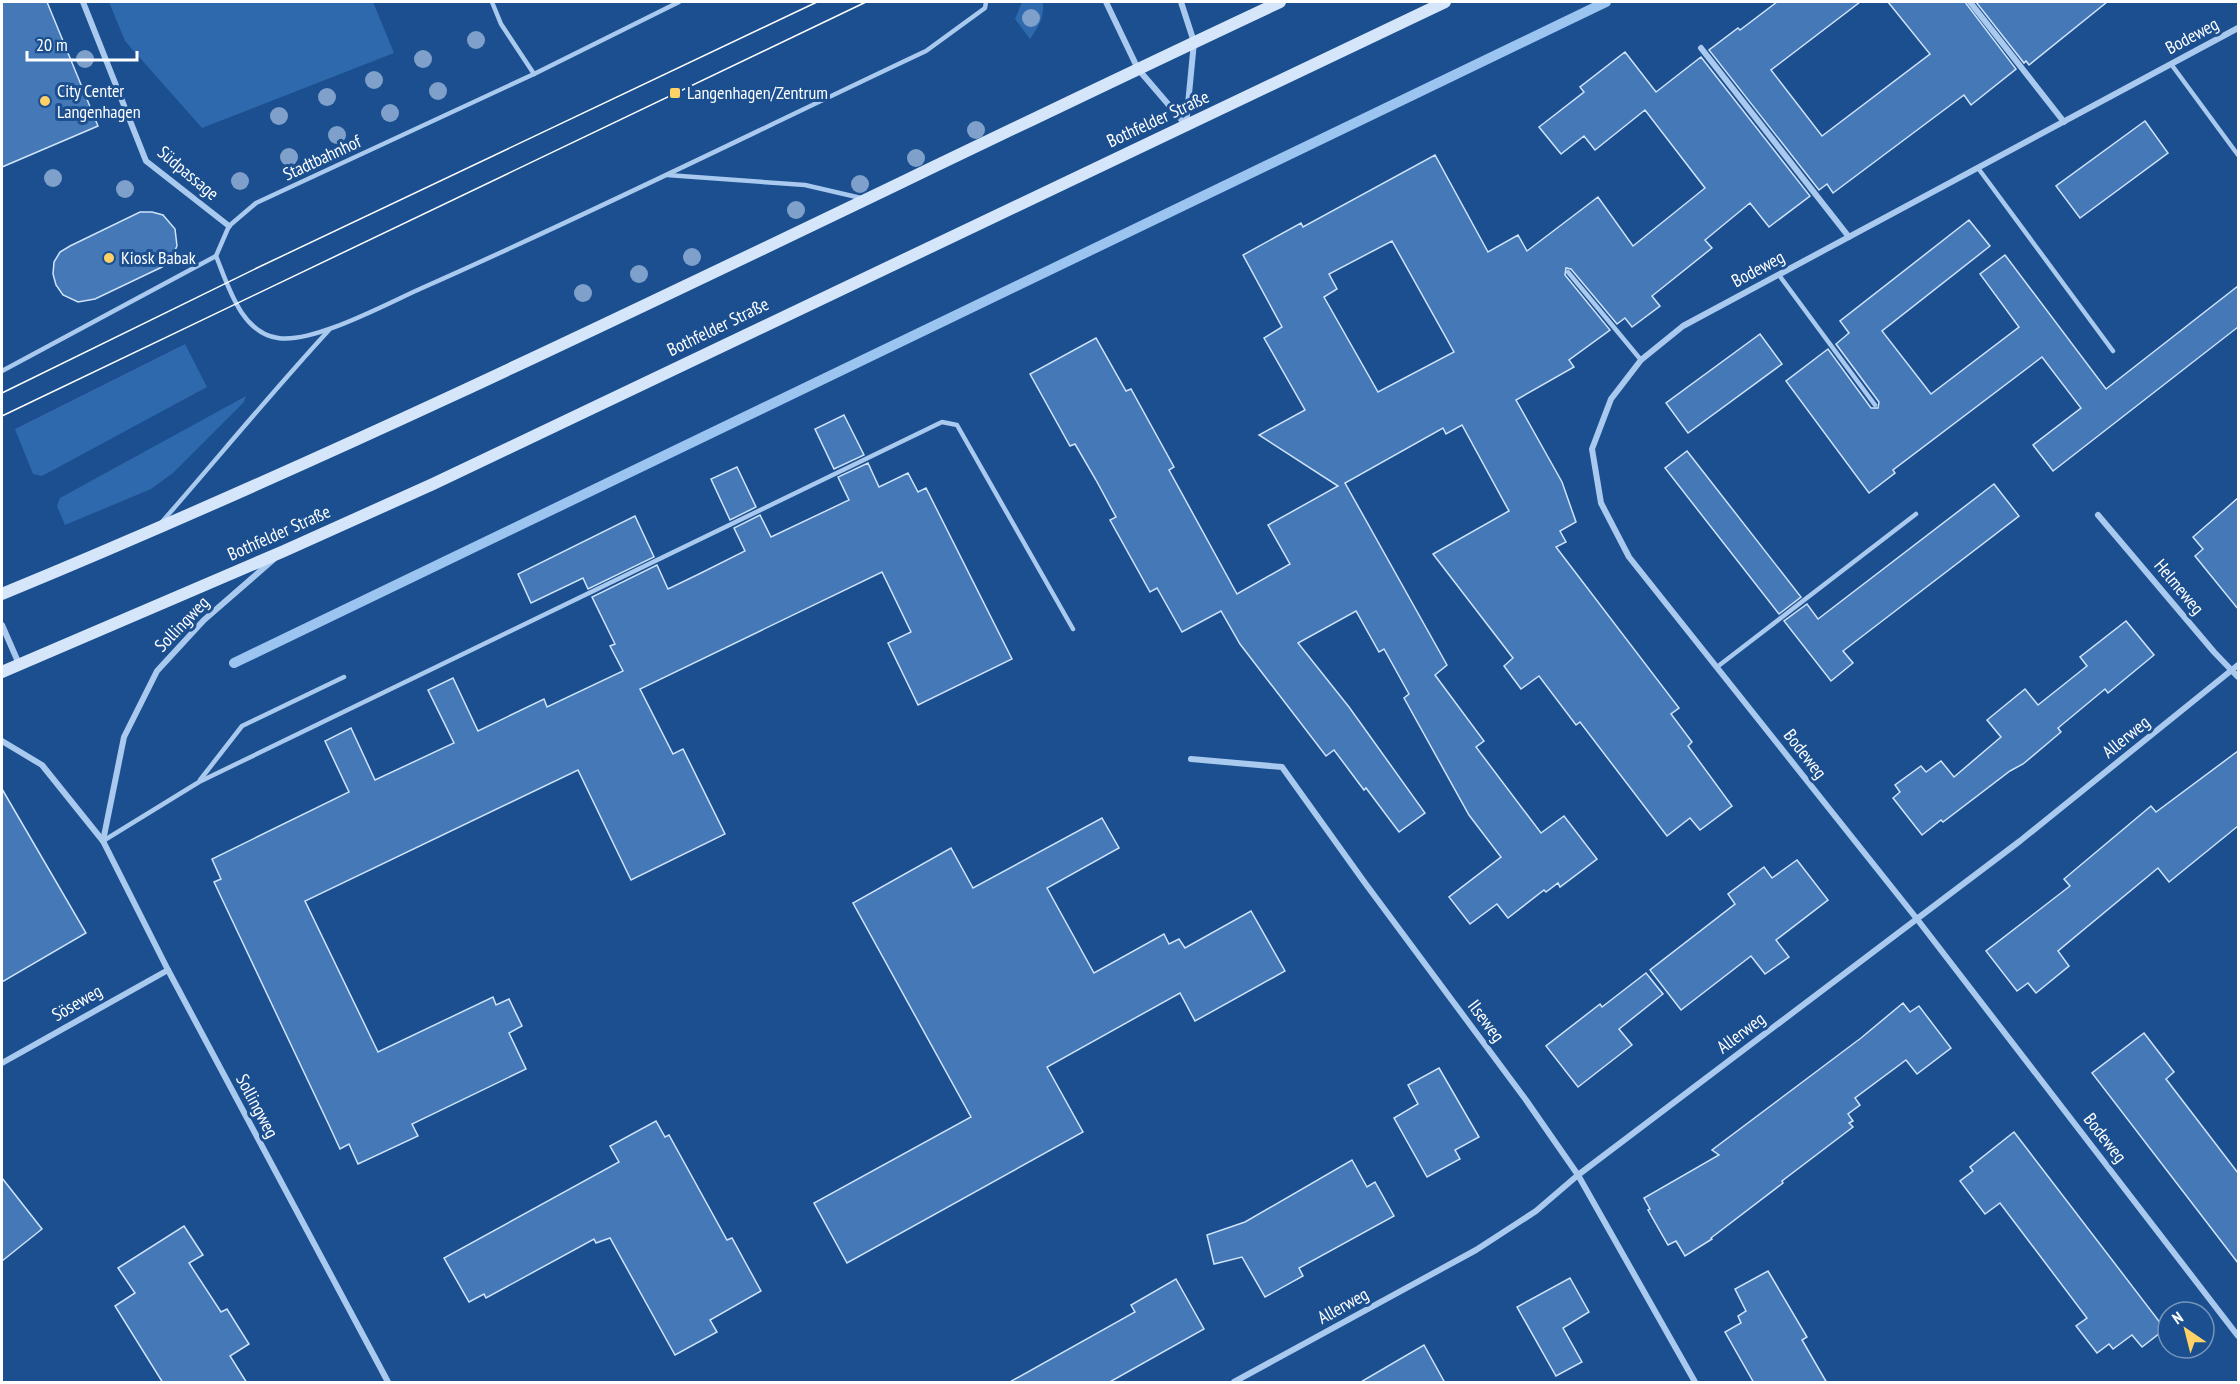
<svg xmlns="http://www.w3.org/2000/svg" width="2240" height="1384" font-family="'PT Sans Narrow',sans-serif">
	<rect width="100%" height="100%" fill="#1b4f8f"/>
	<g fill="#2e69ad">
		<path d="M 109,2 L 373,2 L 394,53 L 202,128 L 125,41 Z"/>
		<path d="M 1022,2 L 1043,3 C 1044,18 1039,26 1030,39 L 1015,19 Z"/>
		<path d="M 185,344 L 207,387 L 42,476 L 33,474 L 15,429 Z"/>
		<path d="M 246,396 L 244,402 L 173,473 L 151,489 L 65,525 L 57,506 L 60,498 Z"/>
	</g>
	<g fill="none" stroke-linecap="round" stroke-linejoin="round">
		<path stroke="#9cc4f0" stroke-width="10" d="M 234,663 L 1606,2"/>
	</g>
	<g fill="#4478b7" stroke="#cfe3fa" stroke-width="1.5" fill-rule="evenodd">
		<path d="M 2,2 L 47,2 L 98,126 L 2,167 Z"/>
		<path d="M 1777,2 L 1860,2 L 1771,70 L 1822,136 L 1930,54 L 1888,2 L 1965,2 L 2016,69 L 1971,105 L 1964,95 L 1833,193 L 1827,184 L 1819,190 L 1709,50 L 1738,28 L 1740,30 Z"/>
		<path d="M 1976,2 L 2107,2 L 2029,65 L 2026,61 L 2024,63 Z"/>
		<path d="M 1625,52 L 1656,92 L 1701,57 L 1810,196 L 1769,227 L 1750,203 L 1705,240 L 1712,248 L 1652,296 L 1660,306 L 1632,327 L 1625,318 L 1617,324 L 1571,269 L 1566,268 L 1565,275 L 1610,330 L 1569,360 L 1574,367 L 1516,400 L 1562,482 L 1576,522 L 1560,531 L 1566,542 L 1556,547 L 1679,708 L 1671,714 L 1692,742 L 1688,746 L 1732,806 L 1700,830 L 1690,818 L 1667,836 L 1580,722 L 1576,725 L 1539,676 L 1521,689 L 1504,666 L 1513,658 L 1433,554 L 1509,511 L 1462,425 L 1446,434 L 1443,428 L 1345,483 L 1447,665 L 1435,675 L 1484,741 L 1476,747 L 1541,833 L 1564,816 L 1597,859 L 1560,887 L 1558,883 L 1546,892 L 1544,890 L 1508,918 L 1497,904 L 1470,924 L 1449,897 L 1501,857 L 1469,815 L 1404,698 L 1409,694 L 1384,649 L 1379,652 L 1356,611 L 1298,643 L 1349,707 L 1425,813 L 1399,832 L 1366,788 L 1364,790 L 1334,750 L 1326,756 L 1240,644 L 1221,611 L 1182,632 L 1157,588 L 1150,592 L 1110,520 L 1116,517 L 1096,480 L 1075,444 L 1070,446 L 1030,374 L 1096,338 L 1126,391 L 1131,389 L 1174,467 L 1169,470 L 1237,594 L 1290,564 L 1268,525 L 1338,486 L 1259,435 L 1305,410 L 1264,338 L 1282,327 L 1243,255 L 1301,223 L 1303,227 L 1435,155 L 1488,252 L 1518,235 L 1527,251 L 1598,197 L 1633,246 L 1705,188 L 1645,110 L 1595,150 L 1584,136 L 1561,154 L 1539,127 L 1584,92 L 1580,87 ZM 1392,241 L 1454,352 L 1378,392 L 1324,297 L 1337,289 L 1329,274 Z"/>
		<path d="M 2145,121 L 2168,153 L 2080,218 L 2056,186 Z"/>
		<path d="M 140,212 L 152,212 L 163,215 L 175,229 L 177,246 L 170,261 L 162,267 L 95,299 L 78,302 L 63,295 L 56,285 L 53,274 L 54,262 L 60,252 L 70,246 Z"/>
		<path d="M 1969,220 L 1990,246 L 1882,331 L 1931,394 L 2019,327 L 1980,274 L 2005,255 L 2106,389 L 2238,286 L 2238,327 L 2053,471 L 2033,445 L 2081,408 L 2042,357 L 1893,470 L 1895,473 L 1869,493 L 1786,381 L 1828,349 L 1871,408 L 1878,408 L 1879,402 L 1836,344 L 1849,333 L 1840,321 Z"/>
		<path d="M 1760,334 L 1782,364 L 1688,433 L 1666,403 Z"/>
		<path d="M 844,415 L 864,455 L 834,469 L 815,429 Z"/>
		<path d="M 1687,451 L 1801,597 L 1779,614 L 1665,468 Z"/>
		<path d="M 868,463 L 879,487 L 908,473 L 918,492 L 926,488 L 1012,659 L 918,705 L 888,643 L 911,632 L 882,572 L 640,689 L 673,754 L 683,749 L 725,834 L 631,880 L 578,770 L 305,901 L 378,1052 L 493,997 L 496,1005 L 509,999 L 522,1026 L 509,1033 L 526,1069 L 412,1124 L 418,1136 L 358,1164 L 349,1144 L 340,1149 L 328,1123 L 214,882 L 221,879 L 212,859 L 349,792 L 325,741 L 351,728 L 375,780 L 454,743 L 428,690 L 453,678 L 478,731 L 544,699 L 547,707 L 623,671 L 610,646 L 615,644 L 592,597 L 657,565 L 668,589 L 699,574 L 745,551 L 734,528 L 760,515 L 771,537 L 849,500 L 838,477 Z"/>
		<path d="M 737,467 L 756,507 L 730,520 L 711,479 Z"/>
		<path d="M 1994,484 L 2019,516 L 1843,651 L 1853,663 L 1831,681 L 1784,621 L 1807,604 L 1818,619 Z"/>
		<path d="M 2238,498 L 2238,609 L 2195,556 L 2203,549 L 2193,537 Z"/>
		<path d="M 635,516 L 654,557 L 588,589 L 583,578 L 531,603 L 518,574 Z"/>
		<path d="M 2126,621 L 2154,655 L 2108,693 L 2105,689 L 2058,728 L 2061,732 L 2023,764 L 2010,771 L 1943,822 L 1941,820 L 1922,835 L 1893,798 L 1900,792 L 1895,785 L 1921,766 L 1926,772 L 1941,761 L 1954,777 L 2001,737 L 1987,720 L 2025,689 L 2038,705 L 2087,666 L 2080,657 Z"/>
		<path d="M 2238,751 L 2238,826 L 2169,882 L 2158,868 L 2058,951 L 2069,966 L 2036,993 L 2028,983 L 2017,991 L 1986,951 L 2070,886 L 2064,879 L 2151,806 L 2156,812 Z"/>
		<path d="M 2,789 L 86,933 L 2,982 Z"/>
		<path d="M 1102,818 L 1119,848 L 1047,888 L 1094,973 L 1164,934 L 1169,944 L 1179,939 L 1185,948 L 1251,911 L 1285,971 L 1195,1021 L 1180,993 L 1047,1067 L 1083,1132 L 847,1263 L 814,1203 L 971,1117 L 853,903 L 951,848 L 973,888 Z"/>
		<path d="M 1797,860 L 1828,900 L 1776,940 L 1789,957 L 1765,974 L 1751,956 L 1681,1010 L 1650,970 L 1735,904 L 1728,894 L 1764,867 L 1772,878 Z"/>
		<path d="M 1646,973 L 1663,994 L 1619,1029 L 1632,1045 L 1578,1087 L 1546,1046 L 1600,1004 L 1602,1007 Z"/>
		<path d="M 1903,1003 L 1910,1012 L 1919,1006 L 1951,1048 L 1917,1074 L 1906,1060 L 1855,1098 L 1860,1105 L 1848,1114 L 1853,1121 L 1849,1123 L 1853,1127 L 1782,1181 L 1783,1183 L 1711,1238 L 1712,1239 L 1685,1256 L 1676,1241 L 1668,1245 L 1648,1210 L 1650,1209 L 1644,1198 L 1719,1155 L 1712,1150 L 1861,1038 Z"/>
		<path d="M 2144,1033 L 2174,1072 L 2166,1079 L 2238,1173 L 2238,1263 L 2092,1073 Z"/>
		<path d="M 1439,1068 L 1479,1137 L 1455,1150 L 1460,1159 L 1427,1177 L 1394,1118 L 1418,1104 L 1408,1085 Z"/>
		<path d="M 656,1121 L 665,1137 L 669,1135 L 727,1240 L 732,1238 L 761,1291 L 710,1320 L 717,1332 L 675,1355 L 610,1238 L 596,1243 L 594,1239 L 486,1298 L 484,1294 L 469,1302 L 444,1258 L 619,1162 L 610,1146 Z"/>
		<path d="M 2014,1132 L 2165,1329 L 2142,1347 L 2132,1335 L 2113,1349 L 2109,1344 L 2097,1353 L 2076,1326 L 2087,1318 L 2000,1203 L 1985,1214 L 1960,1181 L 1973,1171 L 1970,1167 Z"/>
		<path d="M 1352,1160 L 1367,1187 L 1375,1182 L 1394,1216 L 1299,1268 L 1303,1276 L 1265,1297 L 1242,1257 L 1214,1264 L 1207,1235 L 1245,1222 Z"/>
		<path d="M 2,1178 L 42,1229 L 2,1261 Z"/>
		<path d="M 184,1226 L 203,1255 L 189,1263 L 221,1312 L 227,1309 L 249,1344 L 230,1356 L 247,1383 L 163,1383 L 115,1306 L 135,1293 L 118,1268 Z"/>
		<path d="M 1768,1271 L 1807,1337 L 1802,1340 L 1827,1383 L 1754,1383 L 1725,1332 L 1741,1323 L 1738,1316 L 1746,1311 L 1735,1289 Z"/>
		<path d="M 1570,1278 L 1589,1312 L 1563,1328 L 1582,1362 L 1556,1376 L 1517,1307 Z"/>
		<path d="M 1176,1279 L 1204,1329 L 1108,1383 L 1008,1383 L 1135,1312 L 1131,1305 Z"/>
		<path d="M 1424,1345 L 1445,1383 L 1359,1383 Z"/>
	</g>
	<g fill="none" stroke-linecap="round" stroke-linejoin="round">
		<g stroke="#a9c9ee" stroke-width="4.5">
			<path d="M 492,2 L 501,24 L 534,74"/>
			<path d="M 2171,64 L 2238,155"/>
			<path d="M 1978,168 L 2113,351"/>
			<path d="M 667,175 L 805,185 L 861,198"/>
			<path d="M 216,256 C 228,285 241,333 278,338 C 313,344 388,303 422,288 C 592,213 758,130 926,51 L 985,8 L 986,2"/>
			<path d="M 1568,272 L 1641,360"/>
			<path d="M 1779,275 L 1875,405"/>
			<path d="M 2,371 L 216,256 L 229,226 L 256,203 L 534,74 L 679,2"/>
			<path d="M 161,523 C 217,459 271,393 329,330"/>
			<path d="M 1717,667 L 1916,514"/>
			<path d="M 200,780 L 242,726 L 344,677"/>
			<path d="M 103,841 L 199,782 L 942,422 L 957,425 L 1073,629"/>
		</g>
		<g stroke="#a9c9ee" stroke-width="6">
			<path d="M 83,2 L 146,161 L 229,226"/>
			<path d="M 1106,2 L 1138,69 L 1186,125"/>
			<path d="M 1181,2 L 1194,42 L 1186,125"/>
			<path d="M 1970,2 L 2064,122"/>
			<path d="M 2238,28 L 1683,326 L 1641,360 L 1611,399 L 1592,449 L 1601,503 L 1629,557 L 1917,919 L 2238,1336"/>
			<path d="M 1701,48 L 1849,237"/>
			<path d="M 2098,515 L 2214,652 L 2238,677"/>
			<path d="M 2,625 L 19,664"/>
			<path d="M 2,741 L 42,765 L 103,841 L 168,970 L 388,1382"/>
			<path d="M 1191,759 L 1282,767 L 1365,883 L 1526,1100 L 1578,1175 L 1695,1382"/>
			<path d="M 103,841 L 124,737 L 157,671 L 204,620 L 274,559"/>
			<path d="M 2,1063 L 168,970"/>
			<path d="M 1234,1382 L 1476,1250 L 1536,1211 L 1578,1175 L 2020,841 L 2238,665"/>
		</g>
		<g stroke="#d6e6fa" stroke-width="12">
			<path d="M 2,594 C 436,415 855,201 1280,2"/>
			<path d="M 2,672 L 284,551 L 433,484 L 1445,2"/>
		</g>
		<g stroke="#fff" stroke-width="1.5">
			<path d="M 2,393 L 259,267 L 817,2"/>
			<path d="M 2,416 L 866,2"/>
		</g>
	</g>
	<g fill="#7ea0ca">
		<circle cx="1031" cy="18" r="9"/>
		<circle cx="476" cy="40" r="9"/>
		<circle cx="85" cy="59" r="9"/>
		<circle cx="423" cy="59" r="9"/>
		<circle cx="374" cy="80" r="9"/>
		<circle cx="438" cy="91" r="9"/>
		<circle cx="327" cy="97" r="9"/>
		<circle cx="390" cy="113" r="9"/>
		<circle cx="279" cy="116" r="9"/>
		<circle cx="976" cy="130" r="9"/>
		<circle cx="337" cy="135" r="9"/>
		<circle cx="289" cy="157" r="9"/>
		<circle cx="916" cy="158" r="9"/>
		<circle cx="53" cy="178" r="9"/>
		<circle cx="240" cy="181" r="9"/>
		<circle cx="860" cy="184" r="9"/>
		<circle cx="125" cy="189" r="9"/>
		<circle cx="796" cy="210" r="9"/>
		<circle cx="692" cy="257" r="9"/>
		<circle cx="639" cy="274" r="9"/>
		<circle cx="583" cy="293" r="9"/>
	</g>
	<g fill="#ffd166" stroke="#1b4f8f" stroke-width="2">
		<rect x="669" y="87" width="12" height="12" rx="3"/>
		<circle cx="45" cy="101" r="6"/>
		<circle cx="109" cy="258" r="6"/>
	</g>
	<g text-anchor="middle" stroke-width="6" stroke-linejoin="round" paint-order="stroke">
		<g font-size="18" fill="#fff" stroke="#1b4f8f">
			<text transform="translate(2192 36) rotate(-28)" y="6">Bodeweg</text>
			<text transform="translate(1158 119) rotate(-25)" y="6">Bothfelder Straße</text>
			<text transform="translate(322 158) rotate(-25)" y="6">Stadtbahnhof</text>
			<text transform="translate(188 173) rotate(40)" y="6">Südpassage</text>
			<text transform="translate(1758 269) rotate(-28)" y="6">Bodeweg</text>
			<text transform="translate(718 327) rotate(-26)" y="6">Bothfelder Straße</text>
			<text transform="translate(279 533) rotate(-24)" y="6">Bothfelder Straße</text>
			<text transform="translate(2179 587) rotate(50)" y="6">Helmeweg</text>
			<text transform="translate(182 624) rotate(-46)" y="6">Sollingweg</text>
			<text transform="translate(2126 737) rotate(-39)" y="6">Allerweg</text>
			<text transform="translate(1805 754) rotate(52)" y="6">Bodeweg</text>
			<text transform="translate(77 1003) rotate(-30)" y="6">Söseweg</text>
			<text transform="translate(1486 1021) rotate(53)" y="6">Ilseweg</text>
			<text transform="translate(1741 1033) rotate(-37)" y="6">Allerweg</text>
			<text transform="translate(257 1106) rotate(62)" y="6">Sollingweg</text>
			<text transform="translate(2105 1138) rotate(52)" y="6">Bodeweg</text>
			<text transform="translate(1343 1306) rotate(-29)" y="6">Allerweg</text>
		</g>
		<g font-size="18" fill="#fff" stroke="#1b4f8f" text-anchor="start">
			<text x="57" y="97">City Center<tspan x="57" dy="21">Langenhagen</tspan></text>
			<text x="687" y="99">Langenhagen/Zentrum</text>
			<text x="121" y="264">Kiosk Babak</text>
		</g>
	</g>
	<rect width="2240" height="1384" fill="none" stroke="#ffffff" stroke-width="6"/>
	<g transform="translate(2186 1330) rotate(325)"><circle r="28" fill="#1b4f8f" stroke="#7695bc" stroke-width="1.5"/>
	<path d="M0-4.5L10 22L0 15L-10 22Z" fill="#ffd166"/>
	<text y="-9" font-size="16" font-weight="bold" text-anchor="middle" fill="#ffffff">N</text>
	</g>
	<path d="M27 51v9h110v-9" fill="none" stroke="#ffffff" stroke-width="3"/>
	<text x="36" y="51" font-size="18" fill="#ffffff" stroke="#1b4f8f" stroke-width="4.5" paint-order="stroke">20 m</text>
</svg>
